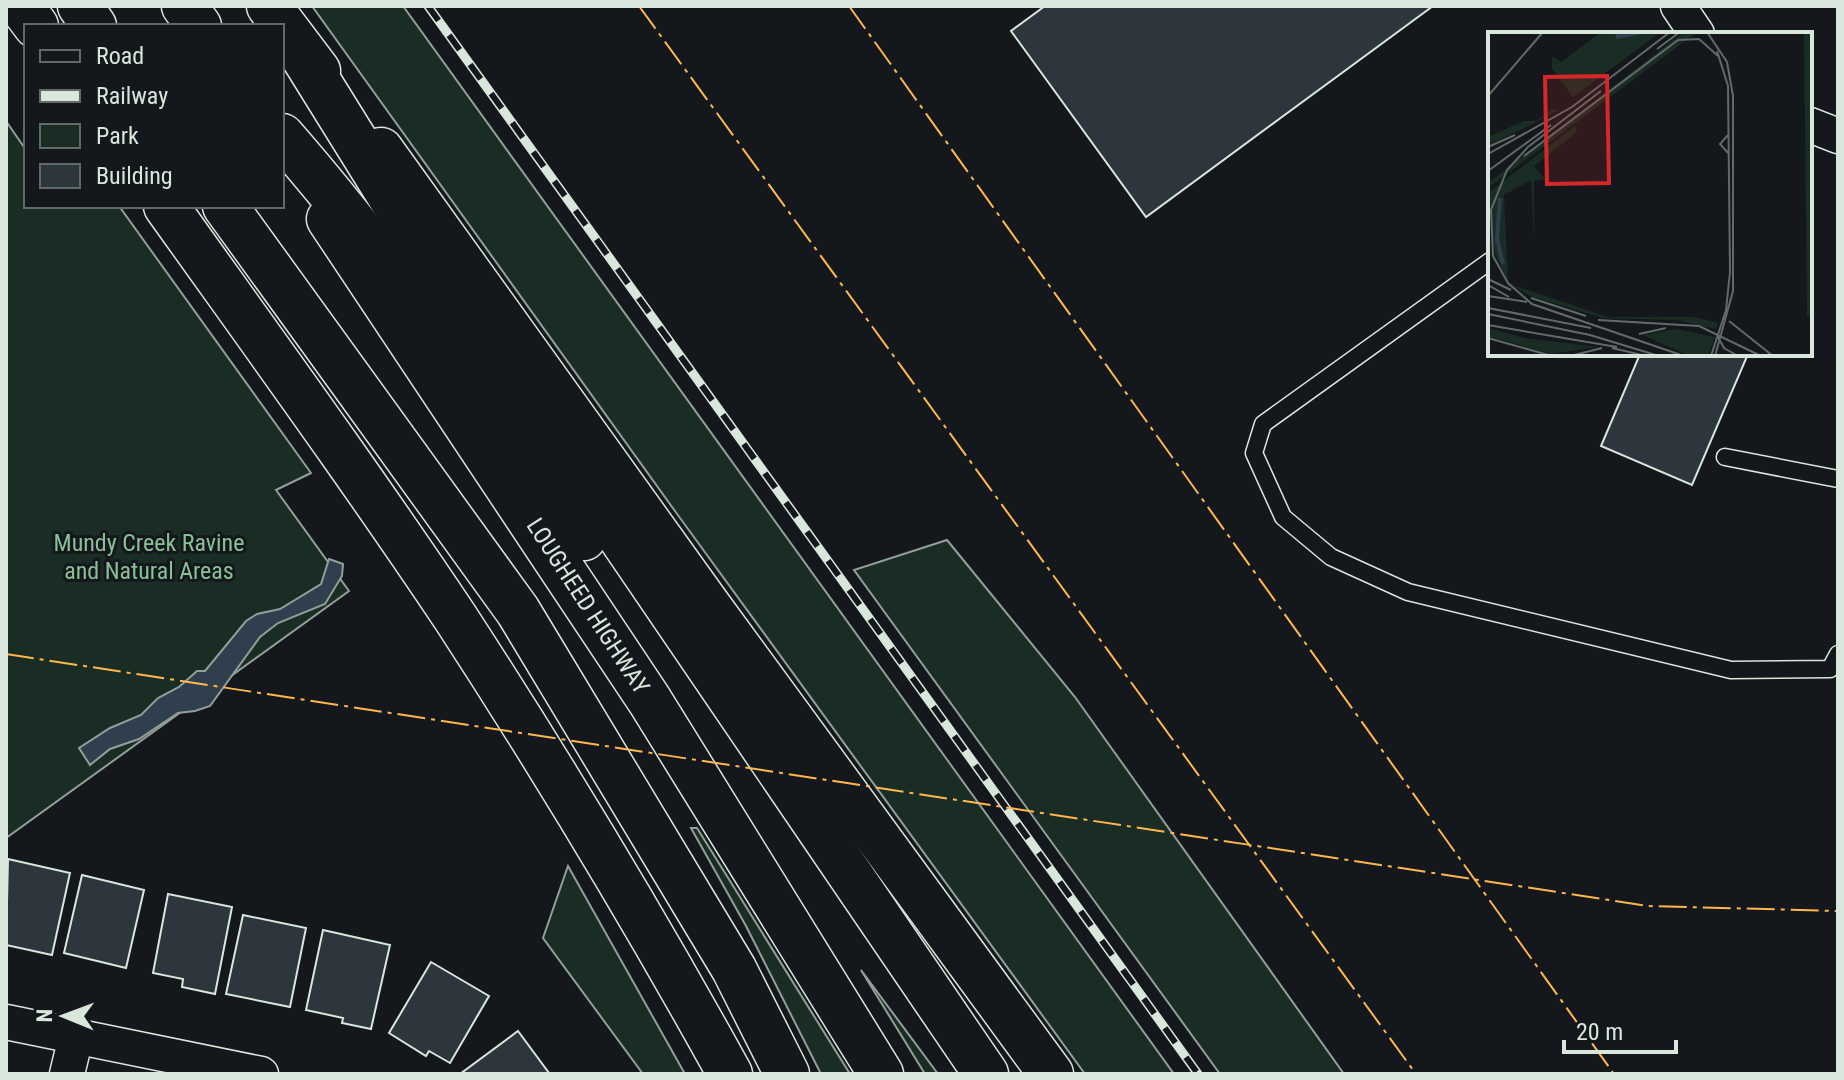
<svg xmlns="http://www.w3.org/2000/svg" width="1844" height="1080" font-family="'Roboto Condensed',sans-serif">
	<rect width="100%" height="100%" fill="#14181c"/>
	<g fill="#1a2d24" stroke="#939e99" stroke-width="2">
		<path d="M 312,6 L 403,6 L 1174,1074 L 1085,1074 L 680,518 Z"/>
		<path d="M 6,121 L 26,150 L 26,206 L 119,206 L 311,473 L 276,490 L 349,591 L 6,838 Z"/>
		<path d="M 947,540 L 1075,697 L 1344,1074 L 1220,1074 L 854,570 Z"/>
		<path d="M 691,828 L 697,828 L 850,1074 L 821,1074 L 746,926 Z"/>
		<path d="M 568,866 L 685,1074 L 643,1074 L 543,938 Z"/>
		<path d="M 861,970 L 938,1074 L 925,1074 Z"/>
	</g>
	<path fill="#2f3f4d" stroke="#939e99" stroke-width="2" d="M 329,559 L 343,564 L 342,576 L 325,604 L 278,623 L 260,637 L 210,706 L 195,711 L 178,713 L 139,739 L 110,749 L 90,765 L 79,748 L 110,728 L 141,715 L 158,698 L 179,687 L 197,671 L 205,671 L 246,621 L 257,614 L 280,609 L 321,584 Z"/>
	<g fill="#2c363c" stroke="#d8e6dc" stroke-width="2">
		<path d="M 1045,6 L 1433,6 L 1146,217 L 1011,31 Z"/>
		<path d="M 1640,354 L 1748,354 L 1692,485 L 1601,446 Z"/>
		<path d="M 8,859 L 70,873 L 52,955 L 6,945 Z"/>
		<path d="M 82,875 L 144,890 L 126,968 L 64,953 Z"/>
		<path d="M 168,894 L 232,907 L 215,994 L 182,987 L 183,979 L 153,973 Z"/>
		<path d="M 243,915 L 306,928 L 290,1007 L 226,994 Z"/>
		<path d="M 323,930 L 390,945 L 371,1029 L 342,1023 L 343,1018 L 306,1010 Z"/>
		<path d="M 431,962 L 489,996 L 450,1063 L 429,1051 L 426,1056 L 389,1033 Z"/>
		<path d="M 518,1031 L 549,1073 L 460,1074 Z"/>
	</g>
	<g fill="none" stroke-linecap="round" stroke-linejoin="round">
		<defs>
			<g id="lane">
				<path d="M 1490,261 L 1263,424 L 1254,453 L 1283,517 L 1331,557 L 1408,592 L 1731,670 L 1830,669 L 1838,654"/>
				<path d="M 1725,457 L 1838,479"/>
			</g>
			<g id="street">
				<path d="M 1678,6 L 1697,34"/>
				<path d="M 1810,125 L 1838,136"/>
				<path d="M 6,1022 L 261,1074"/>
				<path d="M 67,1074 L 76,1037"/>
			</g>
			<g id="primary">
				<path d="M 21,6 L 36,26"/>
				<path d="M 184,6 L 199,26"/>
				<path d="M 269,6 L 318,71"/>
				<path d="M 381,150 L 710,608 L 1051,1074"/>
				<path d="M 166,206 C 263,342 362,478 455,617 C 552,766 644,918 730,1074"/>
				<path d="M 329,219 L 650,701 L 881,1074"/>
			</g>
			<g id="highway">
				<path d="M 80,6 L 94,26"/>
				<path d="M 294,42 L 407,224 L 986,1074"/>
				<path d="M 282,136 C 393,263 487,400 584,538"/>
				<path d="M 225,206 L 518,611 L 734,969 L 787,1074"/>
			</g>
		</defs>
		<use href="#lane" stroke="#d8e6dc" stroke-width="19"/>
		<use href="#street" stroke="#d8e6dc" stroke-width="37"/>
		<use href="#primary" stroke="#d8e6dc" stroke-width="47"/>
		<use href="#highway" stroke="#d8e6dc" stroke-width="47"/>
		<use href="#lane" stroke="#14181c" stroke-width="16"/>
		<use href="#street" stroke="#14181c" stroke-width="34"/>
		<use href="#primary" stroke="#14181c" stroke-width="44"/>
		<use href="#highway" stroke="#14181c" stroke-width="44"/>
		<defs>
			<path id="rail" d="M 428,6 L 1198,1074"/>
		</defs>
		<use href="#rail" stroke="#d8e6dc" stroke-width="9"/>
		<use href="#rail" stroke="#14181c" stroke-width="6" stroke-dasharray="18" stroke-linecap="butt"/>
		<g stroke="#ffb74d" stroke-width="2" stroke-dasharray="28 6 4 6" stroke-linecap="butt">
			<path d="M 639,6 L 1416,1074"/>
			<path d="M 849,6 L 1614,1074"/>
			<path d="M 6,654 L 1648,906 L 1838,911"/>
		</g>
	</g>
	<g text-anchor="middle" stroke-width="6" stroke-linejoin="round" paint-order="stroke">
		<g font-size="24" fill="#8ac095" stroke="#14181c">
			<text x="149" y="551">Mundy Creek Ravine<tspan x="149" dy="28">and Natural Areas</tspan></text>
		</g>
		<g font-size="24" fill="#d8e6dc" stroke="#14181c">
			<text transform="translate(588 606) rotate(57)" y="8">LOUGHEED HIGHWAY</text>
		</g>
	</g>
	<g transform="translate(1488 32)">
		<rect width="324" height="324" fill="#14181c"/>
		<path d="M 113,0 L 173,0 L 85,65 L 64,37 L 64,24 L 73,30 ZM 196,0 L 209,0 L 0,156 L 0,151 ZM 316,0 L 324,0 L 324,284 L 319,284 ZM 65,77 L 70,78 L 49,90 L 0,113 L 0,105 L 36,89 L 49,89 ZM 87,94 L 89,100 L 46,134 L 57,147 L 46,149 L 46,206 L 43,148 L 16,163 L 20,248 L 7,222 L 0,161 ZM 24,253 L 120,285 L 206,285 L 230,291 L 228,297 L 189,288 L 115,286 L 42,264 ZM 0,296 L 37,306 L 110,315 L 63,322 L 0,304 ZM 188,297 L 227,305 L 220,324 L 202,324 L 155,303 Z" fill="#1a2d24"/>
		<path fill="none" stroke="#2f3f4d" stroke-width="4" d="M 129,0 L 130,5 L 154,0M 12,166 L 9,207 L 15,232"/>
		<path fill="none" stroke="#626a69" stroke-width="2" d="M 219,0 L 239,30 L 245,64 L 245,259 L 227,324M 169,17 L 192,0M 113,59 L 40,115 L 19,138 L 3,178 L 5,224 L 20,251 L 44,272 L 196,324M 0,64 L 55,0M 240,103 L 232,112 L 240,121M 0,115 L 27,103M 0,122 L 84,75 L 182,0M 36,124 L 190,8 L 211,7 L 230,24M 0,139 L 63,93M 0,247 L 23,258M 0,253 L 21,265M 0,264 L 39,270M 43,266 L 98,284M 0,276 L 103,296M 0,282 L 102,303 L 171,324M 110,288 L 211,294 L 273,324M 241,289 L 285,324M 0,293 L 129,315M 151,302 L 178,296M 230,305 L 236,316 L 250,324M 0,306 L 64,324M 124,316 L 154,323M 82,324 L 114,316M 223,324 L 238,278 L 242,240 L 240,54 L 229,19"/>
		<path fill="#d62828" fill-opacity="0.15" stroke="#d62828" stroke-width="4" d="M 119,44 L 121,151 L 59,152 L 57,45 Z"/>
		<rect width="324" height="324" fill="none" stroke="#d8e6dc" stroke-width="4"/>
	</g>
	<rect width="1844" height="1080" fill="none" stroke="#d8e6dc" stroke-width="16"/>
	<rect x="24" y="24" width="260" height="184" fill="#14181c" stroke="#626a69" stroke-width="2"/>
	<rect x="40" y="50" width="40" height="12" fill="#14181c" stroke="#626a69" stroke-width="2"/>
	<text x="96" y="64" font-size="24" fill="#d8e6dc">Road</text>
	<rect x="40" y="90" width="40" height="12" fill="#d8e6dc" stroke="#626a69" stroke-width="2"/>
	<text x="96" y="104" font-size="24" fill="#d8e6dc">Railway</text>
	<rect x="40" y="124" width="40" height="24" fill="#1a2d24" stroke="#626a69" stroke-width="2"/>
	<text x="96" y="144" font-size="24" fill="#d8e6dc">Park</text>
	<rect x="40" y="164" width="40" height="24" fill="#2c363c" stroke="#626a69" stroke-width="2"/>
	<text x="96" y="184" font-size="24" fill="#d8e6dc">Building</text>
	<g transform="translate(64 1016) rotate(271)" stroke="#14181c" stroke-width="6" paint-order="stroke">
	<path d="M0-6L14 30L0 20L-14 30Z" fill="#d8e6dc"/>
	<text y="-12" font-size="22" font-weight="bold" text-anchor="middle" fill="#d8e6dc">N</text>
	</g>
	<path d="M1564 1040v12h112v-12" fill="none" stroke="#d8e6dc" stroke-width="4"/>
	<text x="1576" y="1040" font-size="24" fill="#d8e6dc" stroke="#14181c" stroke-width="6" paint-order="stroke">20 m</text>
</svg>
